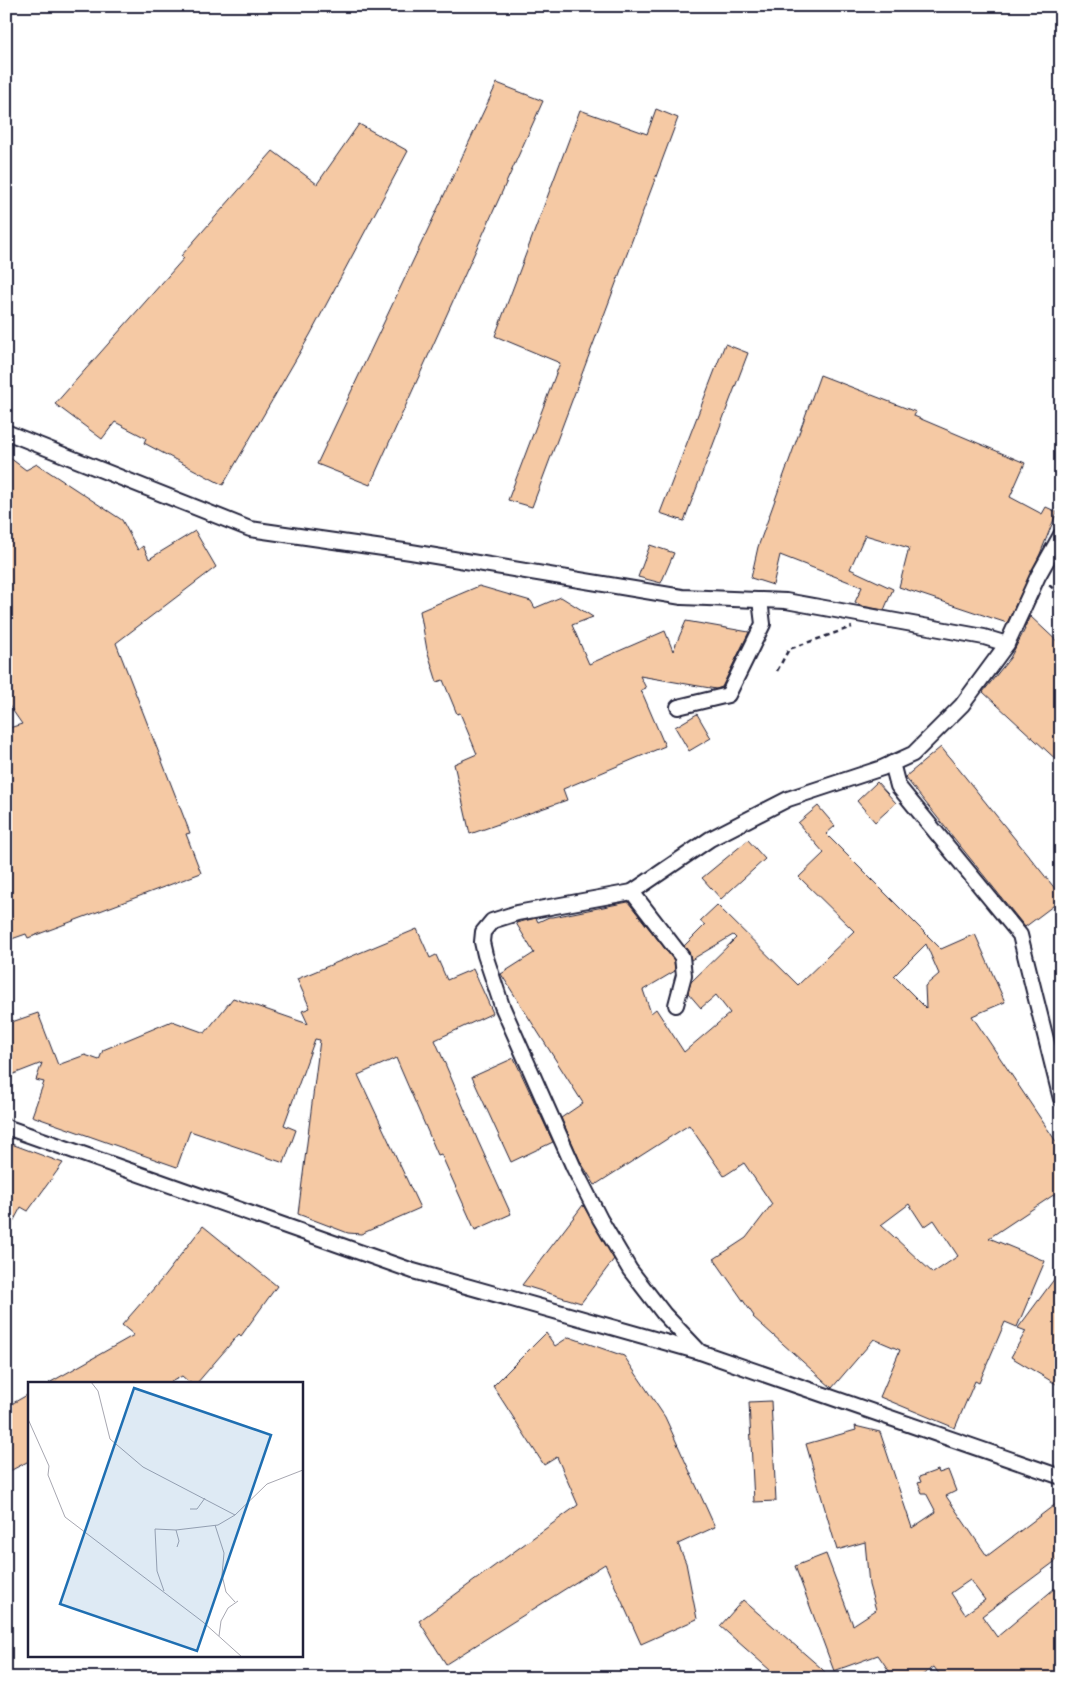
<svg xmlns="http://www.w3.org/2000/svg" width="1067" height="1684" font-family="Delius,sans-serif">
	<rect width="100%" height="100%" fill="#fff"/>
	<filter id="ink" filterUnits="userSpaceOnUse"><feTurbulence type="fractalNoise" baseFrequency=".02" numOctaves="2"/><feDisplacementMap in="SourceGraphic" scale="10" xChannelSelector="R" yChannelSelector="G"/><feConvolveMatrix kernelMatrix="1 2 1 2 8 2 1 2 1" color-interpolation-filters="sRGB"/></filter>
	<g filter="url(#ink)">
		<g fill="#f5c9a4" stroke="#22223b" fill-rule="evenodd">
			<path d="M 497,83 L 543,101 L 370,485 L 317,464 Z"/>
			<path d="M 656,109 L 678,118 L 532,507 L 508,500 L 560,363 L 495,336 L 580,110 L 647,134 Z"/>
			<path d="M 359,124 L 408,151 L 310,335 L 223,485 L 144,443 L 146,438 L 115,422 L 102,439 L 55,404 L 184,258 L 181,256 L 273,151 L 317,184 Z"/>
			<path d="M 725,344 L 748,353 L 684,521 L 660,513 Z"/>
			<path d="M 820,375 L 916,412 L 914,416 L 1025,463 L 1010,497 L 1042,514 L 1046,507 L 1057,512 L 1040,554 L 1007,623 L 899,587 L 909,548 L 865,535 L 850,569 L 893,589 L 884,610 L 862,606 L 855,602 L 862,587 L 780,555 L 773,585 L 751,578 L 758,547 Z"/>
			<path d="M 6,455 L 26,470 L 37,464 L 122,520 L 138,550 L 143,546 L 149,559 L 195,531 L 216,567 L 116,643 L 190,833 L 186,834 L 201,873 L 28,938 L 26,934 L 6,941 L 6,729 L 22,724 L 6,701 Z"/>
			<path d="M 650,545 L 674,553 L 661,583 L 638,577 Z"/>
			<path d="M 479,586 L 531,601 L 535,608 L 561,597 L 593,617 L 572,625 L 589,664 L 665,631 L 673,651 L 686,621 L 749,632 L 722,687 L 716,689 L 640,676 L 646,688 L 641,690 L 665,746 L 563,789 L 567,800 L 470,834 L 454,764 L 477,754 L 460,713 L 457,714 L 443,680 L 437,682 L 427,650 L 420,611 Z"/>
			<path d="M 1030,616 L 1061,645 L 1061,764 L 983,692 L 1010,658 L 1025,629 L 1024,629 Z"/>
			<path d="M 697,714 L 711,738 L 689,751 L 675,727 Z"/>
			<path d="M 941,747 L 1061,896 L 1061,900 L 1025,927 L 905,777 Z"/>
			<path d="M 877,782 L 896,803 L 875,822 L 857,801 Z"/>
			<path d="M 818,806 L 835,826 L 826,834 L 941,949 L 975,934 L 1005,1002 L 972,1016 L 1061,1149 L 1061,1190 L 989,1238 L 1045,1261 L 1017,1327 L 1005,1322 L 979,1383 L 975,1381 L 955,1428 L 880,1397 L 900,1350 L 874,1339 L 832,1388 L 753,1317 L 754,1316 L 714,1259 L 746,1238 L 772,1204 L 744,1163 L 724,1176 L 689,1125 L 595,1185 L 580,1161 L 561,1118 L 583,1103 L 501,974 L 534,953 L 516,923 L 536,918 L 538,922 L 549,917 L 553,917 L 628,902 L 674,960 L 675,971 L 643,990 L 651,1013 L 656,1009 L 684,1052 L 730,1013 L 716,995 L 701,1008 L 688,993 L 691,982 L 736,938 L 733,935 L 691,960 L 689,952 L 684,946 L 705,925 L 700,921 L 717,905 L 798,985 L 854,931 L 799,877 L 824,853 L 798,823 ZM 926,944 L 939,974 L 925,986 L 926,1008 L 894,976 ZM 909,1204 L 924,1227 L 934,1220 L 958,1256 L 933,1273 L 881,1225 Z"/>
			<path d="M 748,840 L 765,859 L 721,899 L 702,878 Z"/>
			<path d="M 417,929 L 430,958 L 436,955 L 447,980 L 473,969 L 493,1013 L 435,1040 L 478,1141 L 511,1214 L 475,1230 L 441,1154 L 438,1155 L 396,1058 L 358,1075 L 420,1208 L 361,1234 L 348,1233 L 298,1214 L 320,1040 L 315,1039 L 284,1125 L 296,1130 L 284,1163 L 190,1131 L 177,1167 L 32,1116 L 44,1082 L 36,1080 L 42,1063 L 6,1077 L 6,1024 L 38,1013 L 58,1065 L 85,1055 L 99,1060 L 103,1050 L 172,1021 L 205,1033 L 233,998 L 308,1024 L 302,1011 L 310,1008 L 297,979 Z"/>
			<path d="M 514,1058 L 553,1142 L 511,1162 L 472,1077 Z"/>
			<path d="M 6,1142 L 63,1163 L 28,1211 L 21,1207 L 6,1235 Z"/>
			<path d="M 583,1205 L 614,1259 L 581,1303 L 522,1285 Z"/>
			<path d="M 203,1226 L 277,1286 L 241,1336 L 239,1334 L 197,1383 L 190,1383 L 182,1376 L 169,1383 L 49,1383 L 134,1335 L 122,1325 L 162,1279 Z"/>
			<path d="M 1061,1270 L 1061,1387 L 1011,1357 L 1026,1331 L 1018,1328 Z"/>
			<path d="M 546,1333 L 555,1346 L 569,1337 L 624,1356 L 665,1417 L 715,1527 L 678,1544 L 686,1563 L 697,1619 L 641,1644 L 605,1564 L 446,1664 L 419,1621 L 578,1505 L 557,1457 L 544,1465 L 493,1386 Z"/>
			<path d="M 29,1394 L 29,1461 L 6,1473 L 6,1407 Z"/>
			<path d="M 771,1401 L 776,1501 L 754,1502 L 749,1402 Z"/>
			<path d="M 855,1426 L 880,1432 L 912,1528 L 936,1512 L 926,1493 L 922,1493 L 918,1483 L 921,1482 L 919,1477 L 938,1470 L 939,1473 L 948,1470 L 956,1491 L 946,1496 L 987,1556 L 1061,1500 L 1061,1557 L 982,1616 L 997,1637 L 1055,1588 L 1061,1595 L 1061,1678 L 942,1678 L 934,1667 L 918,1678 L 894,1678 L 878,1655 L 834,1671 L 795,1566 L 826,1554 L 853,1625 L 876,1610 L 869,1585 L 865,1542 L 837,1550 L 806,1444 L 856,1430 ZM 970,1580 L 985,1600 L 965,1614 L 951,1593 Z"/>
			<path d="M 743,1600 L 821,1668 L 831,1678 L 779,1678 L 720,1626 Z"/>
		</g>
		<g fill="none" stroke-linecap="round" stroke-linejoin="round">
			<defs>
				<g id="minor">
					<path d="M 6,432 L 250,529 L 411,552 L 682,597 L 786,601 L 984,637 L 1007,644"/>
					<path d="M 678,707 L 728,695 L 763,624 L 760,600"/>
					<path d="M 892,763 L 898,786 L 1020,935 L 1061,1099"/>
					<path d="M 632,892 L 682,957 L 684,975 L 676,1005"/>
					<path d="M 6,1127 L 413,1271 L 700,1352 L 1061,1477"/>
					<path d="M 700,1352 L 664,1314 L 630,1270 L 600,1219 L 574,1168 L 502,1006 L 485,955 L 482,942 L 483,932 L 492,921 L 517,913 L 632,892 L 710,839 L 788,799 L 882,768 L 913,754 L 962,705 L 1007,644 L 1038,576 L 1061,535"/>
				</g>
			</defs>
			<use href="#minor" stroke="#22223b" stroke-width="18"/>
			<g stroke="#22223b" stroke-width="2.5" stroke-dasharray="5 4" stroke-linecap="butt">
				<path d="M 1049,585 L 1061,595"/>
				<path d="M 777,671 L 789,649 L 852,627"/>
			</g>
			<use href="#minor" stroke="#fff" stroke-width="14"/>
		</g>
	</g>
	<g transform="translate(28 1382)">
		<rect width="275" height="275" fill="#fff"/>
		<path fill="none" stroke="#a7a7b1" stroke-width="1" d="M 63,0 L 70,9 L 82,57 L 115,85 L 207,133M 0,37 L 21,84 L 20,93 L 37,135 L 175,240 L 214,275M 162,127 L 169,127 L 177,116M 187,143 L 196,171 L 194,193 L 198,210 L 207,220M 148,148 L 151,159 L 149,165M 136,209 L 129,189 L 127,147 L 148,148 L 190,143 L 207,133 L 239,102 L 275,88M 191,254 L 193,239 L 200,226 L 210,219"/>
		<path fill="#1f6fb2" fill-opacity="0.15" stroke="#1f6fb2" stroke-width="2.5" d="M 106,6 L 243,53 L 169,269 L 32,222 Z"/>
		<rect width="275" height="275" fill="none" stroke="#22223b" stroke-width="2.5"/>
	</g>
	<rect width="1067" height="1684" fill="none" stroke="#fff" stroke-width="25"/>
	<rect x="12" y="12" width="1042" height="1659" fill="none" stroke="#22223b" stroke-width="2" filter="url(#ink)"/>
</svg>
